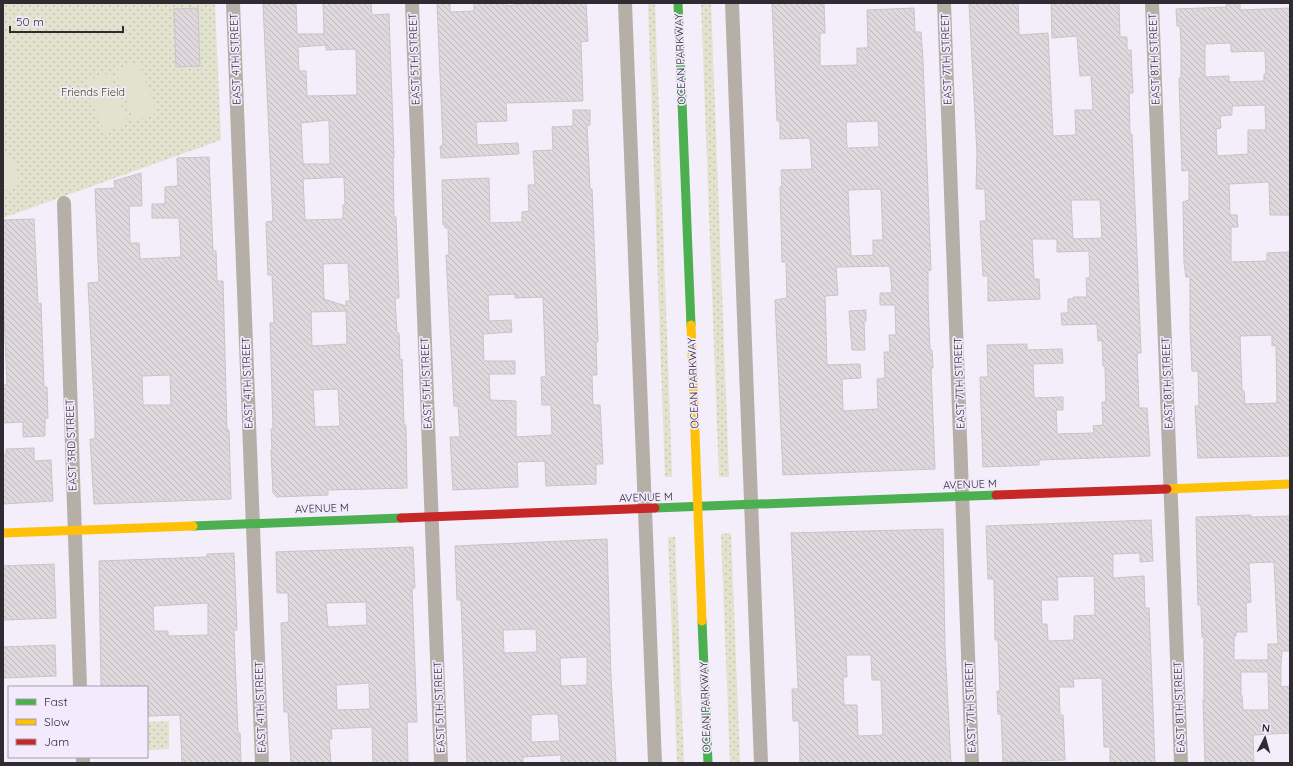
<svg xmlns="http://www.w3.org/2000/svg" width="1293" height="766" font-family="Quicksand,sans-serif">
	<defs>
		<pattern id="grass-dots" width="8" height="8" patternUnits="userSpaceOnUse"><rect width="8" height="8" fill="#e1e3cf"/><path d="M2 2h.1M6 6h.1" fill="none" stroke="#c1c3b2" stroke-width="1.8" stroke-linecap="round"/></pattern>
		<pattern id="building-back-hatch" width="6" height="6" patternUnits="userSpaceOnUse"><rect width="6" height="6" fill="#dfd9dd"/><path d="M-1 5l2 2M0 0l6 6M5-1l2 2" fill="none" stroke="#c0babe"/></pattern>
	</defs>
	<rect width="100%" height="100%" fill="#f3eef9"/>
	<g fill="url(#grass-dots)">
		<path d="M 3,3 L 215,3 L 221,140 L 3,218 Z"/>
		<path d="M 648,3 L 655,3 L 672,477 L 665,477 Z"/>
		<path d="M 701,3 L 711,3 L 729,477 L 719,477 Z"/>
		<path d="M 731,533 L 740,763 L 730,763 L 721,534 Z"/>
		<path d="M 668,537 L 675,537 L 684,763 L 677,763 Z"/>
		<path d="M 169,721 L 169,749 L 147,750 L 147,722 Z"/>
	</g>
	<g fill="#e1e3cf">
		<path d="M 139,62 L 157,113 L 134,121 L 115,71 Z"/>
		<path d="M 110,73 L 128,123 L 104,132 L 86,81 Z"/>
		<path d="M 3,151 L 15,166 L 20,184 L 3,191 Z"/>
	</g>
	<g fill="url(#building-back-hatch)" stroke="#cac3c7" fill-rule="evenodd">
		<path d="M 296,3 L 297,34 L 324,34 L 323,3 L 371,3 L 372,15 L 389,14 L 394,158 L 393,158 L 394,217 L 396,217 L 399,298 L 395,298 L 397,333 L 399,333 L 400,360 L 402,359 L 404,425 L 406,425 L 407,488 L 328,490 L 328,495 L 277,497 L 273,493 L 271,450 L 272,450 L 271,429 L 273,429 L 270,323 L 274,323 L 272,275 L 268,275 L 266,222 L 273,221 L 263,4 ZM 326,45 L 326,50 L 356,49 L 357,95 L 307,96 L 306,71 L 299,71 L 298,47 ZM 329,120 L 330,164 L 303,164 L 301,123 ZM 344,177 L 345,205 L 343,205 L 343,219 L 305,220 L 303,179 ZM 348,263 L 350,301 L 346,301 L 346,306 L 324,299 L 323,264 ZM 346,311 L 347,344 L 312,346 L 311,312 ZM 338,389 L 340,426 L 315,427 L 313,390 Z"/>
		<path d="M 437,3 L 450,3 L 450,12 L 474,11 L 474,3 L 507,3 L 507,6 L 528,3 L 586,3 L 588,41 L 581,42 L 583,101 L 506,103 L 507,121 L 476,122 L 477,145 L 518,143 L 519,154 L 441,158 L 440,146 L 443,146 Z"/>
		<path d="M 772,3 L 824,3 L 825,33 L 820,33 L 820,66 L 857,65 L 857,48 L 868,48 L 867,10 L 914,8 L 915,32 L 921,32 L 923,61 L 931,270 L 928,271 L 928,298 L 930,350 L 932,350 L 933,368 L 931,368 L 935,469 L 783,475 L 775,300 L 787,298 L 786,262 L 782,262 L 780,187 L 782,187 L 781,170 L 812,169 L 810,138 L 780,139 L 780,121 L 777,121 ZM 878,121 L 879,147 L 847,148 L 846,122 ZM 881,189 L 883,240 L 873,240 L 873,255 L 851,256 L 848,190 ZM 890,266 L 892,293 L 880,293 L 880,305 L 895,305 L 896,335 L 889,335 L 890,352 L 884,352 L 885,378 L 877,379 L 878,409 L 843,411 L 842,379 L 861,378 L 860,364 L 827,365 L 825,296 L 838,295 L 836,267 Z"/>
		<path d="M 969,3 L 1018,3 L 1019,35 L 1048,33 L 1053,136 L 1076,135 L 1075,110 L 1093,110 L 1091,75 L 1080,76 L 1077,36 L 1052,38 L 1051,3 L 1119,3 L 1120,37 L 1127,37 L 1127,50 L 1131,50 L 1133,93 L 1129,93 L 1130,134 L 1132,134 L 1140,328 L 1141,353 L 1137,353 L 1139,408 L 1147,408 L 1150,456 L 1039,460 L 1039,465 L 983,467 L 980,377 L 988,377 L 987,345 L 1027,344 L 1027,350 L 1062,349 L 1063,363 L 1033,364 L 1034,398 L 1063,397 L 1063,410 L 1056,410 L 1057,434 L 1094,433 L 1093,426 L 1103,425 L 1102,402 L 1106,402 L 1105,366 L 1103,366 L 1102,340 L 1098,341 L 1097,324 L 1062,325 L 1061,313 L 1068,313 L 1068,299 L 1073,299 L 1073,297 L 1087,297 L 1086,278 L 1090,278 L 1089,251 L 1057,252 L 1057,239 L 1032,239 L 1034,279 L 1039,279 L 1040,299 L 988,301 L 988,276 L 983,276 L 980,221 L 986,221 L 985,189 L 976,189 L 977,154 ZM 1071,200 L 1100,200 L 1102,238 L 1073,239 Z"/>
		<path d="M 1227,3 L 1240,3 L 1240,10 L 1290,8 L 1290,215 L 1270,215 L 1269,182 L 1229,184 L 1230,215 L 1237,215 L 1238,227 L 1231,227 L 1231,262 L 1267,261 L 1267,253 L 1290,252 L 1290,456 L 1198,458 L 1195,406 L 1199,406 L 1198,371 L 1192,371 L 1190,329 L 1190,277 L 1186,277 L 1184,263 L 1183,202 L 1189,200 L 1189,170 L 1182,171 L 1179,78 L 1181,78 L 1181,45 L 1180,26 L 1177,26 L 1176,9 L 1226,7 ZM 1231,43 L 1231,52 L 1265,51 L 1266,74 L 1264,74 L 1264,81 L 1229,82 L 1229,76 L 1205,77 L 1205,44 ZM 1265,105 L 1266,130 L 1248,130 L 1248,154 L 1217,156 L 1216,129 L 1221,128 L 1220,116 L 1232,115 L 1232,106 ZM 1272,335 L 1272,346 L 1276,345 L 1277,403 L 1245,404 L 1244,391 L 1242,391 L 1240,336 Z"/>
		<path d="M 198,8 L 200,66 L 176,67 L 174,9 Z"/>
		<path d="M 573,110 L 590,110 L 590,125 L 587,125 L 590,189 L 592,189 L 594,238 L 598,342 L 596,342 L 597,375 L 592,375 L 593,405 L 600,405 L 603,464 L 596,464 L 596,484 L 546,486 L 545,461 L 517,462 L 518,487 L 453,490 L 450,437 L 460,437 L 458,406 L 454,406 L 446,255 L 449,255 L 448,228 L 445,228 L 445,225 L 443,225 L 442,180 L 489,178 L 490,223 L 522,222 L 522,212 L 529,211 L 528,185 L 535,185 L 533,151 L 553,150 L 552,127 L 573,126 ZM 515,294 L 515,298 L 543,297 L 546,377 L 541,377 L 542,405 L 551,405 L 552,435 L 516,437 L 516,401 L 490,400 L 489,374 L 515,374 L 515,361 L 484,361 L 483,334 L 512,332 L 511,320 L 489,321 L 488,295 Z"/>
		<path d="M 209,157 L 213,251 L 216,251 L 217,281 L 223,281 L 227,430 L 229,430 L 231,499 L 94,504 L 90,439 L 95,439 L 95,421 L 88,283 L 99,282 L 95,189 L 115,188 L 114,181 L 141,173 L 142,206 L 129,206 L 130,243 L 139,243 L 140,259 L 181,257 L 179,218 L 152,218 L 152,204 L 165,204 L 165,187 L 178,186 L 177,158 ZM 170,375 L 171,405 L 143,405 L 142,376 Z"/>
		<path d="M 34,219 L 38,304 L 41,303 L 44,387 L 47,387 L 48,418 L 45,419 L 45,436 L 23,437 L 23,422 L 3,423 L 3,385 L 7,385 L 3,293 L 3,220 Z"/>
		<path d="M 866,310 L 866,321 L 864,321 L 865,350 L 852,350 L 849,311 Z"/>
		<path d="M 34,448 L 34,461 L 51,460 L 53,501 L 3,504 L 3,455 L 6,455 L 6,449 Z"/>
		<path d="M 1251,515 L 1251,517 L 1290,516 L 1290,651 L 1282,651 L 1281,663 L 1281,687 L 1290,686 L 1290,733 L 1253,735 L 1254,763 L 1205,763 L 1203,700 L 1204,700 L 1204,637 L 1202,637 L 1201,605 L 1198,605 L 1196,517 ZM 1274,562 L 1278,644 L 1268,644 L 1268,660 L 1234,660 L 1234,636 L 1236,636 L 1236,632 L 1247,632 L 1246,603 L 1251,602 L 1249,563 ZM 1241,672 L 1268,672 L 1269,710 L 1243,710 L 1242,696 L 1241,696 Z"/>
		<path d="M 1151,520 L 1153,561 L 1140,562 L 1140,553 L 1113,554 L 1113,578 L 1144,576 L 1145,608 L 1149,608 L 1155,763 L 1110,763 L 1110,747 L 1104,747 L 1102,678 L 1073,679 L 1074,687 L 1059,687 L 1060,715 L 1063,715 L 1065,760 L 1003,762 L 1001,714 L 998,714 L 997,691 L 1000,691 L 998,640 L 995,640 L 994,579 L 988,579 L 986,526 ZM 1094,576 L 1095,615 L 1074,616 L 1074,640 L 1048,641 L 1047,624 L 1042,624 L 1041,600 L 1058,600 L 1057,577 Z"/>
		<path d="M 943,529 L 945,647 L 951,763 L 800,763 L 799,721 L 793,721 L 792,689 L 798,689 L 798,685 L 791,533 ZM 846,655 L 871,655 L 872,680 L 881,680 L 883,735 L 858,736 L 857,705 L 844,705 L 843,677 L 847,677 Z"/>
		<path d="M 607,539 L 611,678 L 616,763 L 561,763 L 561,755 L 523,757 L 523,763 L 467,763 L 461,600 L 457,600 L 455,546 ZM 536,629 L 537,652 L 504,653 L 503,630 ZM 587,657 L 587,685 L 561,686 L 560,658 ZM 546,714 L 558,714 L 560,741 L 531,742 L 531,715 Z"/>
		<path d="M 413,547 L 415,588 L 412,588 L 417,722 L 407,722 L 408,763 L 373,763 L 372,727 L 331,729 L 332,739 L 329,739 L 331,763 L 291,763 L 288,712 L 284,712 L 281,623 L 289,622 L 288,593 L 277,593 L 276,552 ZM 366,602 L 367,625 L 328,627 L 326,603 ZM 369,683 L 370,709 L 337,710 L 336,685 Z"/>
		<path d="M 234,553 L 237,630 L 234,630 L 235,660 L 238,733 L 240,733 L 241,763 L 182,763 L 180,715 L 147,716 L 147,687 L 101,687 L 99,561 L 207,557 L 207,554 ZM 208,603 L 208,635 L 168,636 L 168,631 L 154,631 L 153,606 Z"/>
		<path d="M 54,564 L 56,618 L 3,620 L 3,566 Z"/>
		<path d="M 55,645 L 56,676 L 4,678 L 3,647 Z"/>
	</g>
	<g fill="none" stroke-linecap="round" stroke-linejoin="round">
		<g stroke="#b6afa8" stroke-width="14">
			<path d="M 233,3 L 262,763"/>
			<path d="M 412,3 L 441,763"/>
			<path d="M 625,3 L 655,763"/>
			<path d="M 732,3 L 761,763"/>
			<path d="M 944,3 L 972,763"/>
			<path d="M 1152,3 L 1181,763"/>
			<path d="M 64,203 L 80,687"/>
			<path d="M 83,757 L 83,763"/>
		</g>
		<g stroke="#4caf50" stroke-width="9">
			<path d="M 678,3 L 691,325"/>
			<path d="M 655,508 L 996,495"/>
			<path d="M 193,526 L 401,518"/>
			<path d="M 702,621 L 708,763"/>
		</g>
		<g stroke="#ffc107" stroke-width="9">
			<path d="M 691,325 L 702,621"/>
			<path d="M 1167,489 L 1290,484"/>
			<path d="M 3,533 L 193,526"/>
		</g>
		<g stroke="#c62828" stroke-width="9">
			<path d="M 996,495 L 1167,489"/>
			<path d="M 401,518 L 655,508"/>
		</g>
	</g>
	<g text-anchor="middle" stroke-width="3.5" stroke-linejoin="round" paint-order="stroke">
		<g font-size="11" fill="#2e2b32" stroke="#f3eafd">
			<text transform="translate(235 59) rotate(-92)" y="4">EAST 4TH STREET</text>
			<text transform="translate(414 59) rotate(-92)" y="4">EAST 5TH STREET</text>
			<text transform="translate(680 59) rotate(-92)" y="4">OCEAN PARKWAY</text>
			<text transform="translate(946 59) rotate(-92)" y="4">EAST 7TH STREET</text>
			<text transform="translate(1154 59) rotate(-92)" y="4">EAST 8TH STREET</text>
			<text transform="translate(247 383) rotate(-92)" y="4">EAST 4TH STREET</text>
			<text transform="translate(426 383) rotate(-92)" y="4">EAST 5TH STREET</text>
			<text transform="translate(693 383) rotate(-92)" y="4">OCEAN PARKWAY</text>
			<text transform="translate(959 383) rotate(-92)" y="4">EAST 7TH STREET</text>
			<text transform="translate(1167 383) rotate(-92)" y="4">EAST 8TH STREET</text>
			<text transform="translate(71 445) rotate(-92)" y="4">EAST 3RD STREET</text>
			<text transform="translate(970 484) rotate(-2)" y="4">AVENUE M</text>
			<text transform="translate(646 497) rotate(-2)" y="4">AVENUE M</text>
			<text transform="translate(322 508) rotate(-2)" y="4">AVENUE M</text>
			<text transform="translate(260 707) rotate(-92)" y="4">EAST 4TH STREET</text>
			<text transform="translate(439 707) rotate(-92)" y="4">EAST 5TH STREET</text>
			<text transform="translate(705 707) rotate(-92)" y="4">OCEAN PARKWAY</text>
			<text transform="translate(970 707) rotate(-92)" y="4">EAST 7TH STREET</text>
			<text transform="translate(1179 707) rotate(-92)" y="4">EAST 8TH STREET</text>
		</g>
		<g font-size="11" fill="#43490c" stroke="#f3eafd">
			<text x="93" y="96">Friends Field</text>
		</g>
	</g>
	<rect width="1293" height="766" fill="none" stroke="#2e2b32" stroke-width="8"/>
	<rect x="8" y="686" width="140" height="72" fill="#f3eafd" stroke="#a49eac"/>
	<rect x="16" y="699" width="20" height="6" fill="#4caf50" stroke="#a49eac"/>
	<text x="44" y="706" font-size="12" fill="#2e2b32">Fast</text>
	<rect x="16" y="719" width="20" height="6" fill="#ffc107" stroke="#a49eac"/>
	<text x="44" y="726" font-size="12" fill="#2e2b32">Slow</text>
	<rect x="16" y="739" width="20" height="6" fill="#c62828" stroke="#a49eac"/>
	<text x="44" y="746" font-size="12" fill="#2e2b32">Jam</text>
	<g transform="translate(1265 738) rotate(6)" stroke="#f3eafd" stroke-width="3" paint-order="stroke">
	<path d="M0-3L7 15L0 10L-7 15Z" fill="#2e2b32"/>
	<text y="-6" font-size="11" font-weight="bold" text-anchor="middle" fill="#2e2b32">N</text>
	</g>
	<path d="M10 26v6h113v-6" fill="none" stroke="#2e2b32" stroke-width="2"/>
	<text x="16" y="26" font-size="12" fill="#2e2b32" stroke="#f3eafd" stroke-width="3" paint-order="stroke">50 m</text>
</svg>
